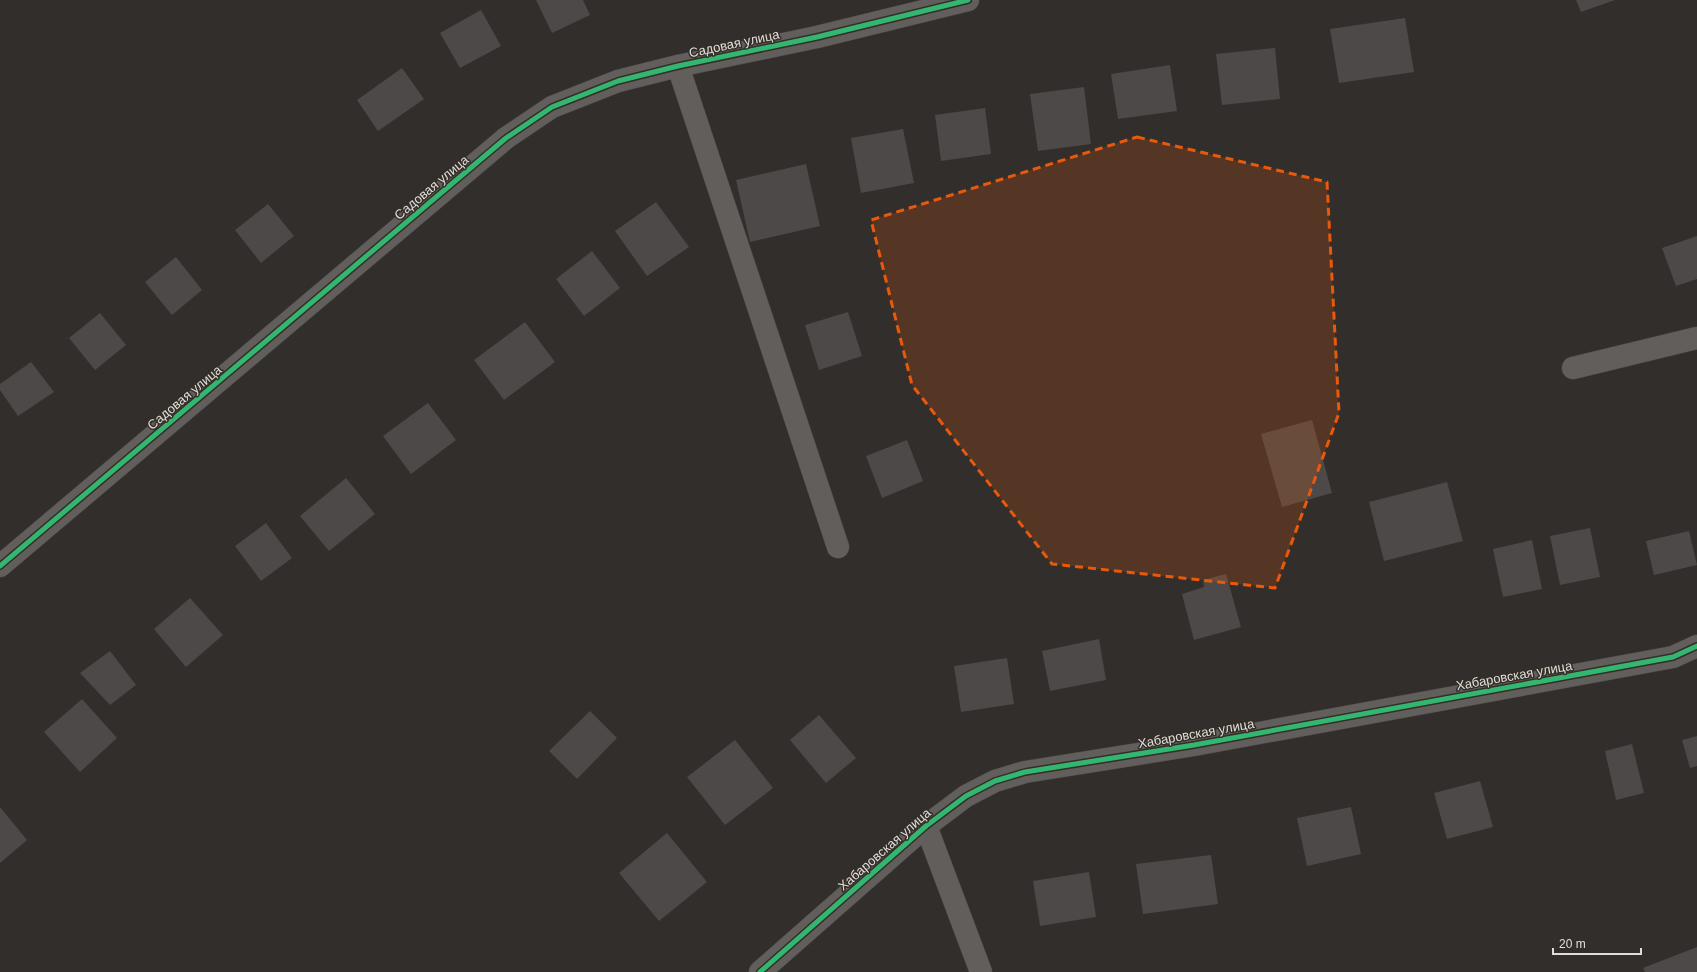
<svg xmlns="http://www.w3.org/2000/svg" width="1697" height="972" font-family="Helvetica,sans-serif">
	<rect width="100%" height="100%" fill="#312e2b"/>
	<g fill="#4c4948">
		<path d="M 536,0 L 583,0 L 590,15 L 552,33 Z"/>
		<path d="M 1576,0 L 1615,0 L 1581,12 Z"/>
		<path d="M 481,10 L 501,46 L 460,68 L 440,33 Z"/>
		<path d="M 1405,18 L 1414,72 L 1339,83 L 1330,29 Z"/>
		<path d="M 1275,48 L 1280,99 L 1222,105 L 1216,54 Z"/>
		<path d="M 1170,65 L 1177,111 L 1118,119 L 1111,74 Z"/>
		<path d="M 402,68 L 424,99 L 378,131 L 357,100 Z"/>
		<path d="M 1084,87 L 1091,144 L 1038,151 L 1030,94 Z"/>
		<path d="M 985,108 L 991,154 L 941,161 L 935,115 Z"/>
		<path d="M 903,129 L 914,183 L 861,193 L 851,138 Z"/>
		<path d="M 806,164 L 820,226 L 750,242 L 736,180 Z"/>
		<path d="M 656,202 L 689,247 L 647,276 L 615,231 Z"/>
		<path d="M 268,204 L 294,236 L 261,263 L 235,230 Z"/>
		<path d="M 1697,236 L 1697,279 L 1676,286 L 1662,248 Z"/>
		<path d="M 592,251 L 620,288 L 584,316 L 556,279 Z"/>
		<path d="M 176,257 L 202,290 L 172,315 L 145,282 Z"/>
		<path d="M 848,312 L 862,356 L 819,370 L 805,325 Z"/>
		<path d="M 100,313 L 126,345 L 95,370 L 69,338 Z"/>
		<path d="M 525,322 L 555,362 L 504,400 L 474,360 Z"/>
		<path d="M 31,362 L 54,392 L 18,416 L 0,390 L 0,384 Z"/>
		<path d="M 428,403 L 456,440 L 411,474 L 383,436 Z"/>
		<path d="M 1312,420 L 1332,493 L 1282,507 L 1261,434 Z"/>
		<path d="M 907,440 L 923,481 L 882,498 L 866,456 Z"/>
		<path d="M 346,478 L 375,514 L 329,551 L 300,516 Z"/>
		<path d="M 1447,482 L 1463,541 L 1384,561 L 1369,502 Z"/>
		<path d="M 266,523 L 292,558 L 261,581 L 235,546 Z"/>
		<path d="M 1590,528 L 1600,577 L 1560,585 L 1550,536 Z"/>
		<path d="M 1689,531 L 1697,565 L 1654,575 L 1646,541 Z"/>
		<path d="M 1532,540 L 1542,589 L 1503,597 L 1493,549 Z"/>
		<path d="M 1226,574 L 1241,627 L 1194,640 L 1182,594 L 1204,587 L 1203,580 Z"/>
		<path d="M 190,598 L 223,635 L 186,667 L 154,629 Z"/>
		<path d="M 1099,639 L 1106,680 L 1050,691 L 1042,651 Z"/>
		<path d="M 110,651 L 136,685 L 110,705 L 80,673 Z"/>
		<path d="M 1007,658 L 1014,704 L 961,712 L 954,666 Z"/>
		<path d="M 82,699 L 117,738 L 80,772 L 44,732 Z"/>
		<path d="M 590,711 L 617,738 L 577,779 L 549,751 Z"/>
		<path d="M 819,715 L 856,758 L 826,783 L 790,740 Z"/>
		<path d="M 1697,736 L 1697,766 L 1690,768 L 1682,740 Z"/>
		<path d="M 735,740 L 773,788 L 725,825 L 687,777 Z"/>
		<path d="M 1632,744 L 1644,793 L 1616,800 L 1605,751 Z"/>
		<path d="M 1480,781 L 1493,827 L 1447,839 L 1434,793 Z"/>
		<path d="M 0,807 L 27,840 L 0,863 Z"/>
		<path d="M 1351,807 L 1361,854 L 1307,866 L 1297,818 Z"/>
		<path d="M 667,833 L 707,882 L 659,921 L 619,873 Z"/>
		<path d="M 1211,855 L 1218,904 L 1143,914 L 1136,864 Z"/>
		<path d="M 1089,872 L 1096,917 L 1040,926 L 1033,881 Z"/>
		<path d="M 1697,947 L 1697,972 L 1645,972 L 1643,968 Z"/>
	</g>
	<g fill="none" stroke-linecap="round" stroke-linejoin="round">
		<defs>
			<g id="minor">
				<path d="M 678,66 L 838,547"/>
				<path d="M 1573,368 L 1697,338"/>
				<path d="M 0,566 L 506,138 L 552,107 L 618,81 L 678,66 L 817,37 L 968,0"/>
				<path d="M 926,826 L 981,972"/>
				<path d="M 760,972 L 926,826 L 966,796 L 995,781 L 1025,772 L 1194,745 L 1673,657 L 1697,646"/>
			</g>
		</defs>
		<use href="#minor" stroke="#4d4a47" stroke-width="23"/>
		<use href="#minor" stroke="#615e5c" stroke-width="22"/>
		<defs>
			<g id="cycleway">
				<path d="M 0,566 L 506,138 L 552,107 L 618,81 L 678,66 L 817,37 L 968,0"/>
				<path d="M 760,972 L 926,826 L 966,796 L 995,781 L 1025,772 L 1194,745 L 1673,657 L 1697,646"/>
			</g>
		</defs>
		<use href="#cycleway" stroke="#342e28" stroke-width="8"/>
		<use href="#cycleway" stroke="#33b770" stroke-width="5"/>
	</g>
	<path fill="#e8590c" fill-opacity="0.2" stroke="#e8590c" stroke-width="3" stroke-dasharray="8 5" stroke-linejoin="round" d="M 1137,137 L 1327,182 L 1339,413 L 1275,588 L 1052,564 L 912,385 L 871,220 Z"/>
	<g text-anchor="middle" stroke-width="3" stroke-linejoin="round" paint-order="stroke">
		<g font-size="13" fill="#e1ddd9" stroke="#342e28">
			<text transform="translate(734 43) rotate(-12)" y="5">Садовая улица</text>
			<text transform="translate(431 187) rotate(-40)" y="5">Садовая улица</text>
			<text transform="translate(184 397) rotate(-40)" y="5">Садовая улица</text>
			<text transform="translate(1514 675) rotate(-10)" y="5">Хабаровская улица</text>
			<text transform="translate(1196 733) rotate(-10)" y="5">Хабаровская улица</text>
			<text transform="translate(884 849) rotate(-41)" y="5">Хабаровская улица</text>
		</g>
	</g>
	<path d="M1553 948v6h88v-6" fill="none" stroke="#e1ddd9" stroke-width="2"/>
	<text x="1559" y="948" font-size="12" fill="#e1ddd9" stroke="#342e28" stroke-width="3" paint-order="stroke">20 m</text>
</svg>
